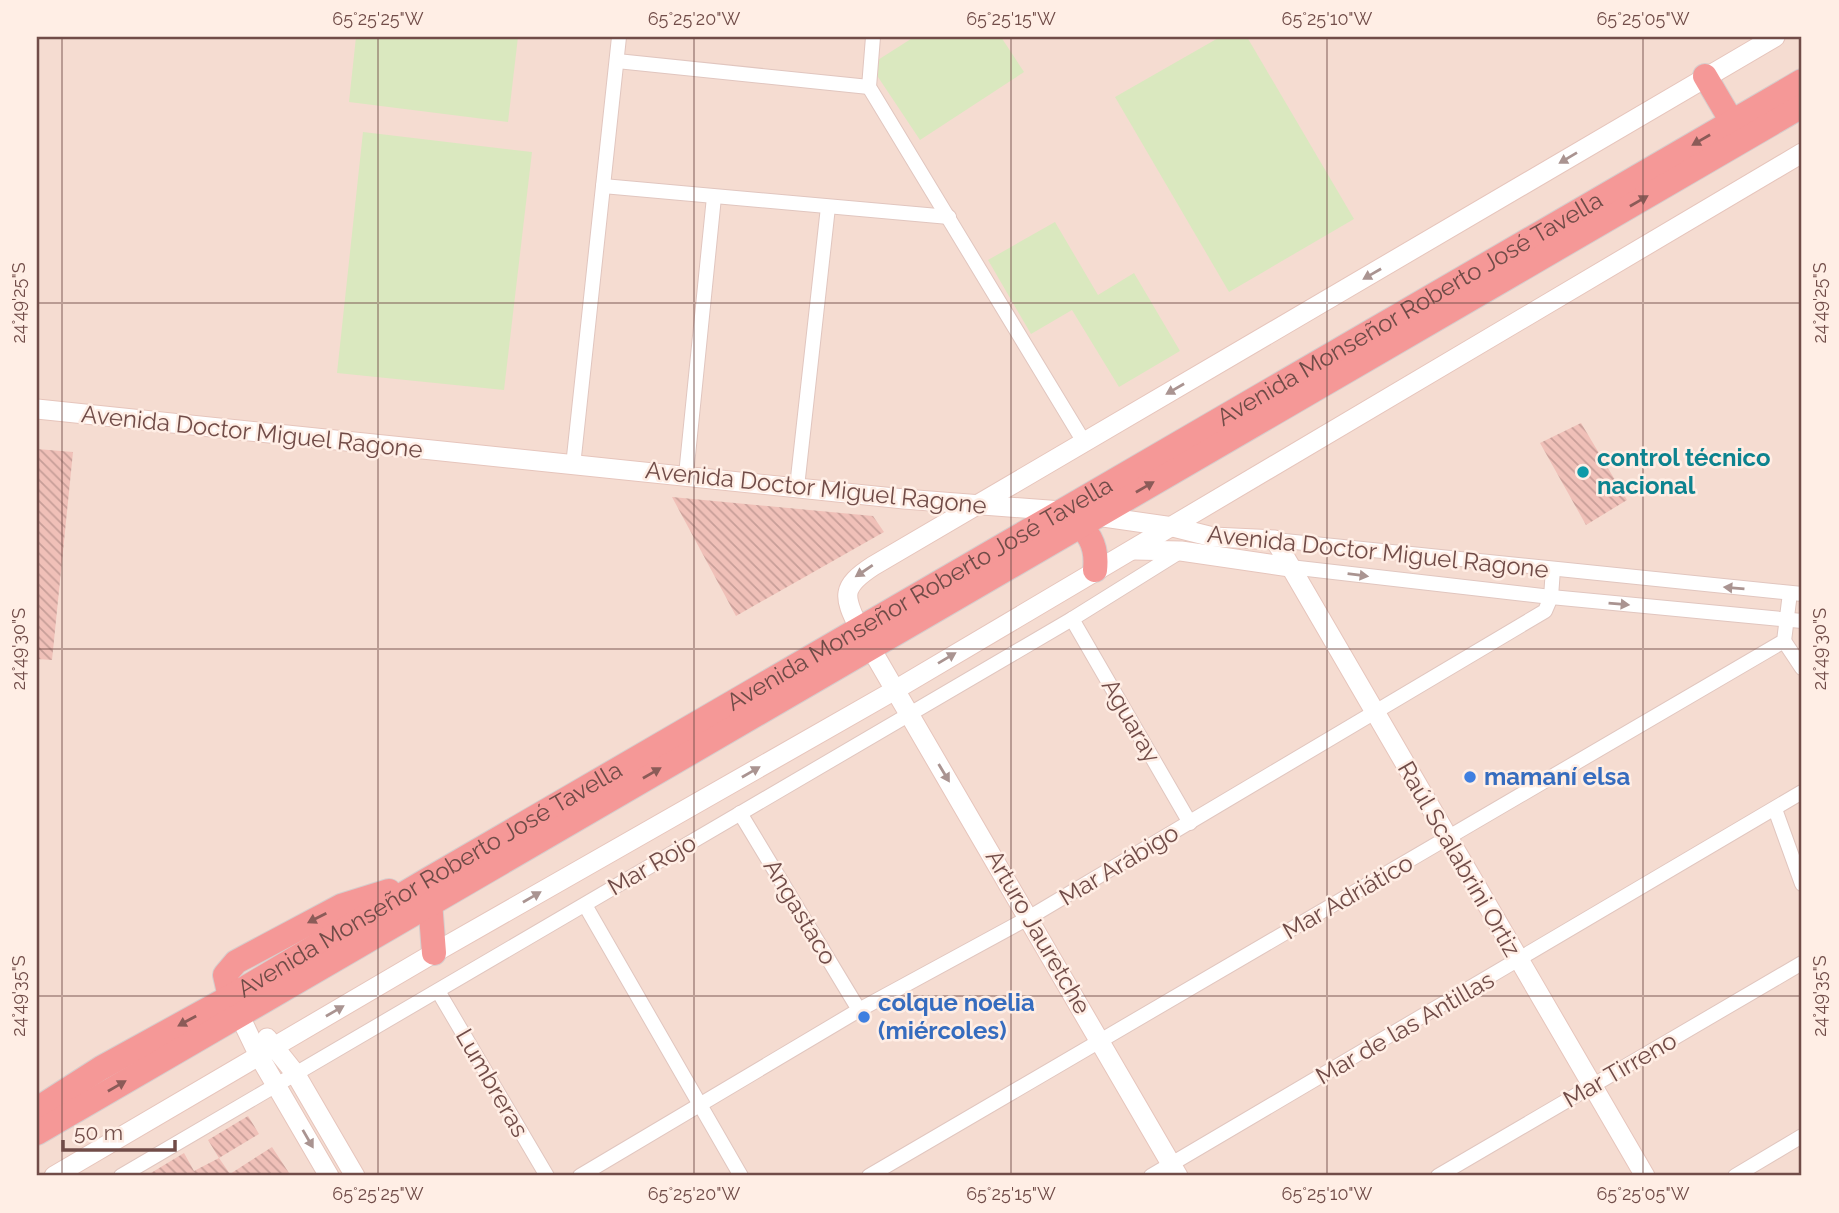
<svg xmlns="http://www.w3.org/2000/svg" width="1839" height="1213" font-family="Raleway,sans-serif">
	<defs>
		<pattern id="building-back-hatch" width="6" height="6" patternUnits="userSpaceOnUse" patternTransform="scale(1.75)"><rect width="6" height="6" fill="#f0c0b8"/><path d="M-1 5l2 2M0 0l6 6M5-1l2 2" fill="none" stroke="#c79e98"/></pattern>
	</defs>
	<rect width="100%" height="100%" fill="#fbeadf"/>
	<rect fill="#f5dcd1" x="37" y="37" width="1765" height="1139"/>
	<g fill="#dae8bf">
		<path d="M 356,37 L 518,37 L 508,122 L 349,102 Z"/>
		<path d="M 914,37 L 1001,37 L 1024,72 L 920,140 L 870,65 Z"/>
		<path d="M 1220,37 L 1247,37 L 1354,219 L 1229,292 L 1115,97 Z"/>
		<path d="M 363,132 L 532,152 L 504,390 L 337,373 Z"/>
		<path d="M 1055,222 L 1098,295 L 1134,273 L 1180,351 L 1119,387 L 1072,310 L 1031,334 L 988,260 Z"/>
	</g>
	<g fill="url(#building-back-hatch)">
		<path d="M 1581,423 L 1627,500 L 1586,525 L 1540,443 Z"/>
		<path d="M 37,449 L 73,452 L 52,660 L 37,659 Z"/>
		<path d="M 672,497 L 873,516 L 884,532 L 736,616 Z"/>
		<path d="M 248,1116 L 259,1134 L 219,1158 L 230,1174 L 272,1147 L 291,1176 L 146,1176 L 184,1153 L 194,1171 L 219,1158 L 208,1140 Z"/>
	</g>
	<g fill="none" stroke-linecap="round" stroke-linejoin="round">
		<defs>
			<g id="street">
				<path d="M 873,37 L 869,87 L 1084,442"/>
				<path d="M 617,61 L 869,87"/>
				<path d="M 603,186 L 949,217"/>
				<path d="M 573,466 L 619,37"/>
				<path d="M 686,475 L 714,197"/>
				<path d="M 797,487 L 828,207"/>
				<path d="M 1275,540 L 1802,594"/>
				<path d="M 1290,567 L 1551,597 L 1802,621"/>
				<path d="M 1072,619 L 1190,823"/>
				<path d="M 1784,641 L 1802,668"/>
				<path d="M 1775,809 L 1802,884"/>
				<path d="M 740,813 L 859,1010"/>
				<path d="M 585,905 L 741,1176"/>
				<path d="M 438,991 L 547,1176"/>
				<path d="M 121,1176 L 1072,619 L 1181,551"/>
				<path d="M 580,1176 L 859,1010 L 1030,917 L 1545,611 L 1551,597 L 1553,569"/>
				<path d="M 869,1176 L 1784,641 L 1790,593"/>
				<path d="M 1151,1176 L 1802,792"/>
				<path d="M 1438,1176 L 1802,963"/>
				<path d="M 1735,1176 L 1802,1136"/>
			</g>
			<g id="secondary">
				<path d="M 37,409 L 904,499 L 1062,511 L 1173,527 L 1213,537 L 1275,540 L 1645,1176"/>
				<path d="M 1134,550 L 1181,551 L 1290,567"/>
				<path d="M 234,1004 L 259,1056 L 329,1176"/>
				<path d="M 267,1038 L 295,1073 L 355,1176"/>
				<path d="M 54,1176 L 434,953 L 895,690 L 1802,153"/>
				<path d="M 1178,1176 L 859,628 C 843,596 841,587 873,566 L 1775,37"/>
			</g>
			<g id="highway">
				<path d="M 1705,76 L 1732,122"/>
				<path d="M 1067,515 C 1088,530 1098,544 1095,570"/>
				<path d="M 430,902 L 434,953"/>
				<path d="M 230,997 L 225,975 L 236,962 L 341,906 L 389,891"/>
				<path id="s1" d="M 37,1109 L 101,1068 L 230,997 L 427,880 L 1802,81"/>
				<path d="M 37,1133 L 1802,106"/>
			</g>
		</defs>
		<use href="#street" stroke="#e1c6bf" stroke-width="16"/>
		<use href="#secondary" stroke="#e6c5bc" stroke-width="21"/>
		<use href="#highway" stroke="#d7cdcc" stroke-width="26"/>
		<use href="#street" stroke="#fff" stroke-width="14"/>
		<use href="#secondary" stroke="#fff" stroke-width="19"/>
		<use href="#highway" stroke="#f59897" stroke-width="24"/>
	</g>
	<defs><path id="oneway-solid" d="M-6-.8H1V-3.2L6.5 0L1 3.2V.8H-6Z" transform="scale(1.75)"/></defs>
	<g fill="#8b5b58">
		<use href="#oneway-solid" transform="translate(1701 140) rotate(150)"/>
		<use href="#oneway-solid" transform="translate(1639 201) rotate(-30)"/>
		<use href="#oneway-solid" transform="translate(1145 487) rotate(-30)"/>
		<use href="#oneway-solid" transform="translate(652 773) rotate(-30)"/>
		<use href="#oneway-solid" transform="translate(317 918) rotate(153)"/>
		<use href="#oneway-solid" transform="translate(187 1021) rotate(151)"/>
		<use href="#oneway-solid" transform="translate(117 1086) rotate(-30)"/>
	</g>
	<g fill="#aa9491">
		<use href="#oneway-solid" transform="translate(1568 158) rotate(149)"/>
		<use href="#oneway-solid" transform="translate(1372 274) rotate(150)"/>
		<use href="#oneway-solid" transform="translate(1175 389) rotate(150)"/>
		<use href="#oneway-solid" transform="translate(864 571) rotate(146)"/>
		<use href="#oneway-solid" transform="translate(1358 575) rotate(7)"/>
		<use href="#oneway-solid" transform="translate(1734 588) rotate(-175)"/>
		<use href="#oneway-solid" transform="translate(1619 604) rotate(5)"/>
		<use href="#oneway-solid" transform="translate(947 658) rotate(-31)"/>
		<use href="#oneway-solid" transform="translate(751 772) rotate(-30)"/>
		<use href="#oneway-solid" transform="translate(944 773) rotate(59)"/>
		<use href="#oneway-solid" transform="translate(532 897) rotate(-30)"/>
		<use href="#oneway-solid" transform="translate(335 1011) rotate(-30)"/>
		<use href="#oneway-solid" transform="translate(308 1139) rotate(60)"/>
	</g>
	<path fill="none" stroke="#714c48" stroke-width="2" stroke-opacity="0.45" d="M 62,37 L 62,1176M 378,37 L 378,1176M 694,37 L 694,1176M 1011,37 L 1011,1176M 1327,37 L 1327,1176M 1643,37 L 1643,1176M 37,303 L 1802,303M 37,649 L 1802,649M 37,996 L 1802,996"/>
	<circle fill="#0f9aa8" stroke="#ffeee5" stroke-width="2.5" cx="1583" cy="472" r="7"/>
	<g fill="#3f7fe0" stroke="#ffeee5" stroke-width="2.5">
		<circle cx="1470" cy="777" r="7"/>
		<circle cx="864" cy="1017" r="7"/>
	</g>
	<g text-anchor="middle" stroke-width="5" stroke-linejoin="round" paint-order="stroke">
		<g font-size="24" fill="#714c48" stroke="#ffeee5">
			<text dy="8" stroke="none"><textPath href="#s1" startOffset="1589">Avenida Monseñor Roberto José Tavella</textPath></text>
			<text transform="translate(252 432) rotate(6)" y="8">Avenida Doctor Miguel Ragone</text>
			<text transform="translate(816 488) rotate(6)" y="8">Avenida Doctor Miguel Ragone</text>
			<text transform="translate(1378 552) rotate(6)" y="8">Avenida Doctor Miguel Ragone</text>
			<text dy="8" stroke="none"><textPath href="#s1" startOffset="1022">Avenida Monseñor Roberto José Tavella</textPath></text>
			<text transform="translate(1131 721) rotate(60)" y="8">Aguaray</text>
			<text transform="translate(1459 859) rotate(60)" y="8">Raúl Scalabrini Ortiz</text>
			<text transform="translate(652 865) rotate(-30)" y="8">Mar Rojo</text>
			<text transform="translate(1119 865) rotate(-31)" y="8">Mar Arábigo</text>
			<text dy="8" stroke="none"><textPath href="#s1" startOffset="455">Avenida Monseñor Roberto José Tavella</textPath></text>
			<text transform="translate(1348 897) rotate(-30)" y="8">Mar Adriático</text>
			<text transform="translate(800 912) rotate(59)" y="8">Angastaco</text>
			<text transform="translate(1038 932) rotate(60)" y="8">Arturo Jauretche</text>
			<text transform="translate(1405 1028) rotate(-30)" y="8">Mar de las Antillas</text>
			<text transform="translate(1620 1070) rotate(-30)" y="8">Mar Tirreno</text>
			<text transform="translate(492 1083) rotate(60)" y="8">Lumbreras</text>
		</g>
		<g font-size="24" font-weight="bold" fill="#0d838f" stroke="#ffeee5" text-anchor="start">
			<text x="1597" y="466">control técnico<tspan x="1597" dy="28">nacional</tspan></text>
		</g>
		<g font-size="24" font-weight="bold" fill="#366cbe" stroke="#ffeee5" text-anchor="start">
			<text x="1484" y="785">mamaní elsa</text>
			<text x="878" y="1011">colque noelia<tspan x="878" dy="28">(miércoles)</tspan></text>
		</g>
	</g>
	<rect width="1839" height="1213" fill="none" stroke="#ffeee5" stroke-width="77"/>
	<path d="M63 1140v10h112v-10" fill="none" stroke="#714c48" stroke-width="3.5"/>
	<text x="74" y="1140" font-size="21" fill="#714c48" stroke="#ffeee5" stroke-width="5" paint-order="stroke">50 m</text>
	<rect x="38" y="38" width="1762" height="1136" fill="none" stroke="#714c48" stroke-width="2.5"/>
	<g font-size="18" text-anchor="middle" fill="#714c48">
		<text x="378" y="25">65°25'25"W</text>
		<text x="694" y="25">65°25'20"W</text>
		<text x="1011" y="25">65°25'15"W</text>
		<text x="1327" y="25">65°25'10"W</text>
		<text x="1643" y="25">65°25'05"W</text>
		<text transform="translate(19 303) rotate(-90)" y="6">24°49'25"S</text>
		<text transform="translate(1820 303) rotate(-90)" y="6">24°49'25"S</text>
		<text transform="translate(19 649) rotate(-90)" y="6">24°49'30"S</text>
		<text transform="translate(1820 649) rotate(-90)" y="6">24°49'30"S</text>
		<text transform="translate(19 996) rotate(-90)" y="6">24°49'35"S</text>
		<text transform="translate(1820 996) rotate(-90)" y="6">24°49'35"S</text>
		<text x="378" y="1200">65°25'25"W</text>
		<text x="694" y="1200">65°25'20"W</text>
		<text x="1011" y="1200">65°25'15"W</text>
		<text x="1327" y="1200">65°25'10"W</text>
		<text x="1643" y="1200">65°25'05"W</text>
	</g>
</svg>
